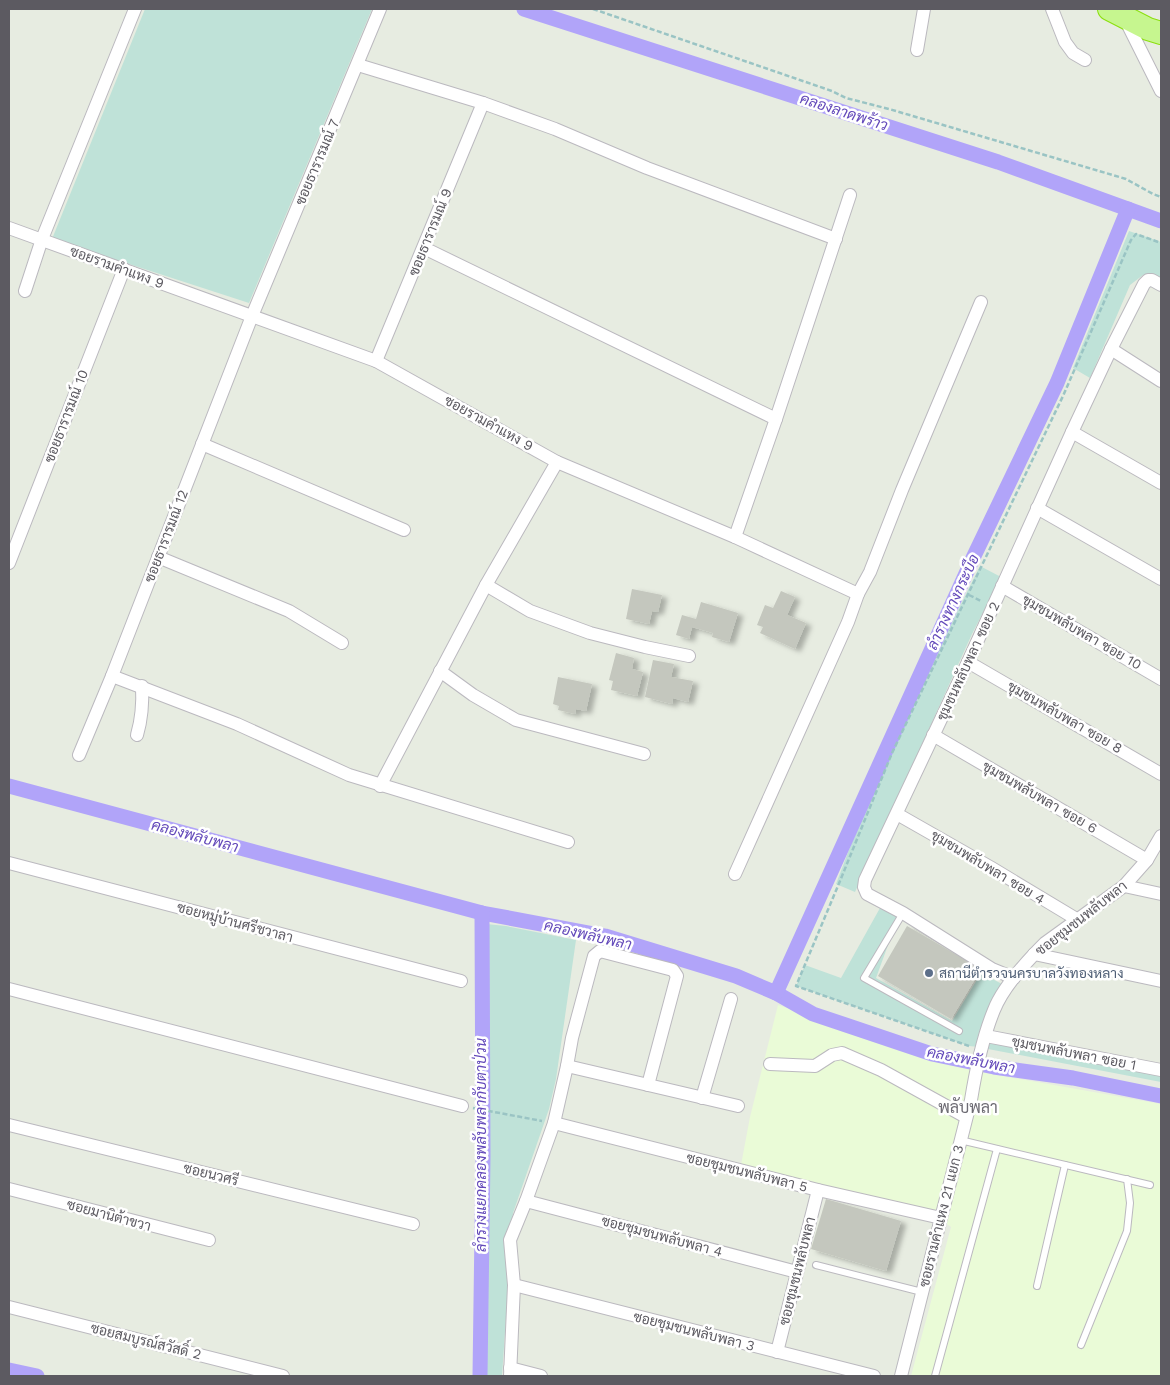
<svg xmlns="http://www.w3.org/2000/svg" width="1170" height="1385" font-family="'Work Sans',Sarabun,sans-serif">
	<defs>
		<filter id="shadow"><feDropShadow dx="5.5" dy="3" stdDeviation="2.5" flood-color="#0004"/></filter>
	</defs>
	<rect width="100%" height="100%" fill="#e7ece1"/>
	<path fill="#eafbd7" d="M 778,1005 L 986,1073 L 1161,1104 L 1161,1376 L 911,1376 L 951,1227 L 930,1212 L 741,1165 L 750,1117 Z"/>
	<g fill="#bfe2d8">
		<path d="M 145,9 L 372,9 L 249,303 L 52,239 Z"/>
		<path d="M 1129,231 L 1161,242 L 1161,280 L 1156,277 L 1143,275 L 1130,285 L 1090,378 L 1073,368 Z"/>
		<path d="M 980,566 L 1001,577 L 972,634 L 855,892 L 836,884 L 871,792 L 951,624 Z"/>
		<path d="M 880,908 L 899,915 L 876,978 L 952,1021 L 981,973 L 1002,984 L 979,1047 L 969,1046 L 796,986 L 805,965 L 841,978 Z"/>
		<path d="M 486,924 L 506,926 L 576,940 L 556,1079 L 549,1109 L 513,1213 L 502,1376 L 486,1376 Z"/>
		<path d="M 990,1039 L 1161,1072 L 1161,1082 L 988,1049 Z"/>
	</g>
	<g fill="none" stroke-linecap="round" stroke-linejoin="round">
		<g stroke="#b1a4f9" stroke-width="15">
			<path d="M 524,9 L 998,162 L 1161,221"/>
			<path d="M 9,786 L 482,913 L 605,936 L 736,976 L 776,993 L 813,1014 L 932,1054 L 994,1067 L 1073,1078 L 1161,1096"/>
			<path d="M 776,993 L 973,558 L 1057,383 L 1128,209"/>
			<path d="M 9,1370 L 37,1376"/>
			<path d="M 480,1376 L 483,1156 L 482,913"/>
		</g>
	</g>
	<g fill="#c4c7be" filter="url(#shadow)">
		<path d="M 632,589 L 662,595 L 658,612 L 652,611 L 649,624 L 626,619 Z"/>
		<path d="M 781,591 L 795,597 L 787,615 L 806,623 L 795,649 L 760,633 L 763,627 L 757,625 L 765,605 L 773,608 Z"/>
		<path d="M 701,602 L 738,613 L 729,642 L 712,637 L 713,633 L 692,627 L 689,639 L 676,635 L 682,615 L 696,619 Z"/>
		<path d="M 616,653 L 634,658 L 632,669 L 643,672 L 637,696 L 611,690 L 613,681 L 609,680 Z"/>
		<path d="M 653,660 L 674,664 L 671,677 L 693,681 L 688,702 L 673,698 L 672,704 L 645,697 Z"/>
		<path d="M 558,677 L 592,684 L 586,711 L 576,709 L 575,714 L 558,710 L 559,706 L 553,704 Z"/>
		<path d="M 907,926 L 981,969 L 951,1019 L 878,976 Z"/>
		<path d="M 826,1199 L 901,1221 L 886,1271 L 811,1249 Z"/>
	</g>
	<g fill="none" stroke-linecap="round" stroke-linejoin="round">
		<defs>
			<g id="lane">
				<path d="M 903,913 L 864,978 L 959,1031"/>
				<path d="M 960,1140 L 1150,1185"/>
				<path d="M 816,1265 L 922,1292"/>
				<path d="M 1037,1286 L 1065,1165"/>
				<path d="M 1081,1345 L 1127,1231 L 1130,1203 L 1127,1179"/>
				<path d="M 935,1376 L 997,1149"/>
			</g>
			<g id="street">
				<path d="M 1052,9 L 1065,42 L 1073,53 L 1085,60"/>
				<path d="M 1127,23 L 1161,91"/>
				<path d="M 917,50 L 924,9"/>
				<path d="M 358,65 L 483,103 L 555,129 L 647,168 L 836,239"/>
				<path d="M 9,228 L 376,361 L 557,462 L 735,537 L 858,594 L 870,572 L 902,490 L 981,302"/>
				<path d="M 424,248 L 776,419"/>
				<path d="M 25,291 L 42,239 L 135,9"/>
				<path d="M 1111,349 L 1161,381"/>
				<path d="M 376,361 L 483,103"/>
				<path d="M 1072,432 L 1161,483"/>
				<path d="M 202,444 L 404,530"/>
				<path d="M 1037,508 L 1161,579"/>
				<path d="M 735,537 L 776,419 L 850,195"/>
				<path d="M 158,557 L 289,611 L 342,643"/>
				<path d="M 9,563 L 124,269"/>
				<path d="M 486,585 L 530,611 L 590,633 L 645,647 L 689,656"/>
				<path d="M 1002,586 L 1161,679"/>
				<path d="M 968,662 L 1161,774"/>
				<path d="M 440,671 L 473,695 L 516,720 L 644,754"/>
				<path d="M 112,676 L 237,724 L 349,775 L 568,842"/>
				<path d="M 137,735 C 142,718 143,704 142,686"/>
				<path d="M 933,735 L 1147,860"/>
				<path d="M 79,755 L 112,676 L 252,316 L 380,9"/>
				<path d="M 380,786 L 486,585 L 557,462"/>
				<path d="M 897,814 L 990,867 L 1078,920"/>
				<path d="M 9,863 L 461,981"/>
				<path d="M 735,874 L 848,622 L 858,594"/>
				<path d="M 1124,886 L 1161,894"/>
				<path d="M 1034,954 L 1161,981"/>
				<path d="M 1014,978 L 992,969 L 903,913 L 867,894 L 864,887 L 865,880 L 968,662 L 1072,432 L 1111,349 L 1144,284 L 1148,280 L 1152,280 L 1161,285"/>
				<path d="M 9,989 L 462,1106"/>
				<path d="M 986,1036 L 1161,1070"/>
				<path d="M 770,1064 L 815,1066 L 832,1055 L 842,1053 L 881,1070 L 966,1117"/>
				<path d="M 567,1066 L 572,1038 L 594,956 L 600,951 L 673,970 L 677,976 L 648,1085"/>
				<path d="M 702,1098 L 731,999"/>
				<path d="M 554,1123 L 818,1190 L 941,1218"/>
				<path d="M 9,1125 L 413,1224"/>
				<path d="M 9,1189 L 209,1240"/>
				<path d="M 526,1201 L 797,1272"/>
				<path d="M 514,1285 L 874,1376"/>
				<path d="M 9,1307 L 283,1376"/>
				<path d="M 777,1352 L 818,1190"/>
				<path d="M 510,1368 L 541,1376"/>
				<path d="M 510,1376 L 514,1285 L 510,1240 L 526,1201 L 554,1123 L 567,1066 L 738,1106"/>
				<path d="M 901,1376 L 971,1100 C 976,1069 982,1039 994,1010 C 1003,987 1027,961 1045,943 L 1124,886 L 1147,860 L 1161,836"/>
			</g>
			<path id="highway" d="M 1109,9 L 1148,29 L 1161,33"/>
		</defs>
		<use href="#lane" stroke="#bbb9bf" stroke-width="8"/>
		<use href="#street" stroke="#bbb9bf" stroke-width="14"/>
		<use href="#highway" stroke="#8bdf0e" stroke-width="24"/>
		<g stroke="#9ac4c4" stroke-width="2.5" stroke-dasharray="5 2.5" stroke-linecap="butt">
			<path d="M 593,9 L 832,91 L 846,98 L 889,109 L 1126,179 L 1153,194 L 1161,197"/>
			<path d="M 969,595 L 981,601"/>
			<path d="M 969,1046 L 796,986 L 840,881 L 892,753 L 1063,396 L 1131,240 L 1136,234 L 1161,243"/>
			<path d="M 473,1108 L 542,1121"/>
		</g>
		<use href="#lane" stroke="#fff" stroke-width="6"/>
		<use href="#street" stroke="#fff" stroke-width="12"/>
		<use href="#highway" stroke="#c6f68f" stroke-width="22"/>
	</g>
	<circle fill="#5c6f8a" stroke="#fff" stroke-width="2" cx="929" cy="973" r="5"/>
	<g text-anchor="middle" stroke-width="5" stroke-linejoin="round" paint-order="stroke">
		<g font-size="14" fill="#5c5a61" stroke="#fff">
			<text transform="translate(317 162) rotate(-67)" y="5">ซอยธารารมณ์ 7</text>
			<text transform="translate(430 232) rotate(-68)" y="5">ซอยธารารมณ์ 9</text>
			<text transform="translate(117 267) rotate(20)" y="5">ซอยรามคำแหง 9</text>
			<text transform="translate(66 416) rotate(-69)" y="5">ซอยธารารมณ์ 10</text>
			<text transform="translate(489 423) rotate(29)" y="5">ซอยรามคำแหง 9</text>
			<text transform="translate(166 536) rotate(-69)" y="5">ซอยธารารมณ์ 12</text>
			<text transform="translate(1082 632) rotate(30)" y="5">ชุมชนพลับพลา ซอย 10</text>
			<text transform="translate(968 661) rotate(-65)" y="5">ชุมชนพลับพลา ซอย 2</text>
			<text transform="translate(1065 717) rotate(30)" y="5">ชุมชนพลับพลา ซอย 8</text>
			<text transform="translate(1040 797) rotate(30)" y="5">ชุมชนพลับพลา ซอย 6</text>
			<text transform="translate(988 867) rotate(31)" y="5">ชุมชนพลับพลา ซอย 4</text>
			<text transform="translate(1081 918) rotate(-38)" y="5">ซอยชุมชนพลับพลา</text>
			<text transform="translate(235 922) rotate(15)" y="5">ซอยหมู่บ้านศรีชวาลา</text>
			<text transform="translate(1074 1053) rotate(11)" y="5">ชุมชนพลับพลา ซอย 1</text>
			<text transform="translate(747 1172) rotate(14)" y="5">ซอยชุมชนพลับพลา 5</text>
			<text transform="translate(211 1174) rotate(14)" y="5">ซอยนวศรี</text>
			<text transform="translate(109 1215) rotate(15)" y="5">ซอยมานิต้าขวา</text>
			<text transform="translate(941 1216) rotate(-76)" y="5">ซอยรามคำแหง 21 แยก 3</text>
			<text transform="translate(662 1236) rotate(15)" y="5">ซอยชุมชนพลับพลา 4</text>
			<text transform="translate(797 1271) rotate(-76)" y="5">ซอยชุมชนพลับพลา</text>
			<text transform="translate(694 1331) rotate(14)" y="5">ซอยชุมชนพลับพลา 3</text>
			<text transform="translate(146 1341) rotate(14)" y="5">ซอยสมบูรณ์สวัสดิ์ 2</text>
		</g>
		<g font-size="14" fill="#4e5e75" stroke="#fff" text-anchor="start">
			<text x="939" y="978">สถานีตำรวจนครบาลวังทองหลาง</text>
		</g>
		<g font-size="15" font-style="italic" fill="#6349ba" stroke="#fff">
			<text transform="translate(844 112) rotate(18)" y="5">คลองลาดพร้าว</text>
			<text transform="translate(953 602) rotate(-65)" y="5">ลำรางทางกระบือ</text>
			<text transform="translate(195 836) rotate(15)" y="5">คลองพลับพลา</text>
			<text transform="translate(588 935) rotate(13)" y="5">คลองพลับพลา</text>
			<text transform="translate(971 1060) rotate(11)" y="5">คลองพลับพลา</text>
			<text transform="translate(481 1145) rotate(-90)" y="5">ลำรางแยกคลองพลับพลากับตาป่วน</text>
		</g>
		<g font-size="16" fill="#6d6b73" stroke="#fff">
			<text x="968" y="1113">พลับพลา</text>
		</g>
	</g>
	<rect width="1170" height="1385" fill="none" stroke="#5c5a61" stroke-width="20"/>
</svg>
